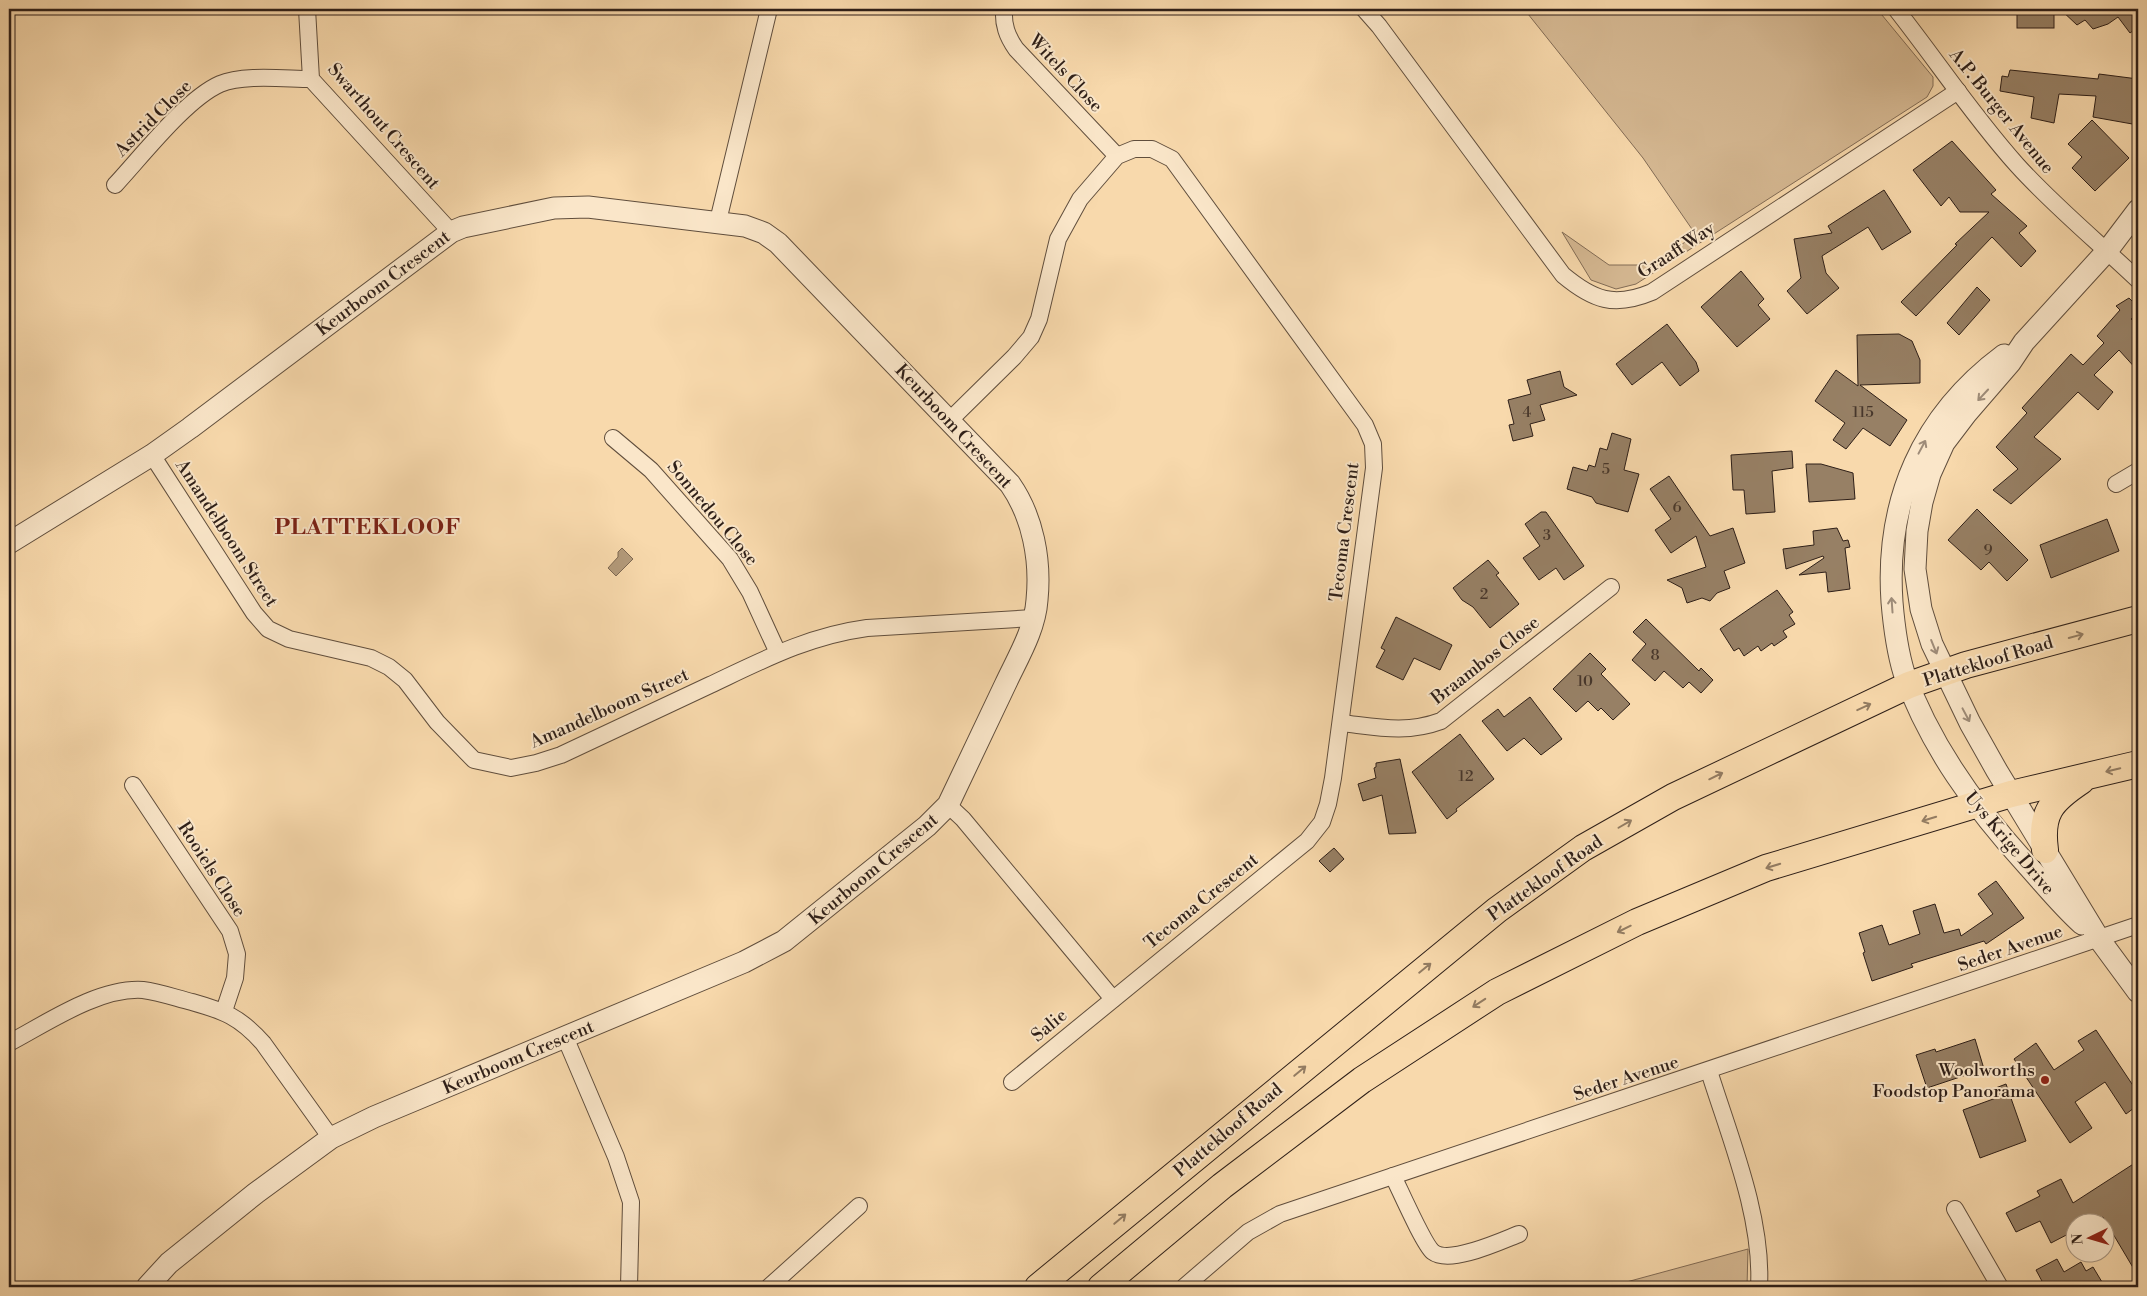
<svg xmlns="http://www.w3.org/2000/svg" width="2147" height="1296" font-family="'Libre Bodoni',serif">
	<rect width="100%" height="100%" fill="#f8d9ac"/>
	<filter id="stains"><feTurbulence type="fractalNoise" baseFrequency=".004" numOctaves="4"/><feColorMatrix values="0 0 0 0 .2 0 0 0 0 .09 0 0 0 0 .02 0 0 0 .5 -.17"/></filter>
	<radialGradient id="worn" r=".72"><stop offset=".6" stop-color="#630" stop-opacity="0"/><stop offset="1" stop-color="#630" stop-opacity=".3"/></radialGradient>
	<g fill="#d6b993" stroke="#826c56">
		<path d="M 1524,9 L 1877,9 L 1933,77 L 1933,86 L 1927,97 L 1636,284 L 1616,289 L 1591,280 L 1562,232 L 1609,265 L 1650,265 L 1696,235 L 1643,158 Z"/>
		<path d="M 1748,1249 L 1747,1287 L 1608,1287 Z"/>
	</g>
	<path fill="#b39a7a" stroke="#7e6953" d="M 622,548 L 633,559 L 616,576 L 608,568 L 618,557 L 618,552 Z"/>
	<g fill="#978065" stroke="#2e1f18">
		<rect x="2017" y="9" width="37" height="19"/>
		<path d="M 2060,9 L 2138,9 L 2138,27 L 2130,33 L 2118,17 L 2108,24 L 2093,29 L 2085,20 L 2077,25 Z"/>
		<path d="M 2010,70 L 2098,79 L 2099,74 L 2138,79 L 2138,125 L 2093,117 L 2096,96 L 2059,94 L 2054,123 L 2031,118 L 2034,97 L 2000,91 L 2002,76 L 2008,77 Z"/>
		<path d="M 2092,120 L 2129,158 L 2095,191 L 2072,168 L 2082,157 L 2068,144 Z"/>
		<path d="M 1952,141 L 1996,190 L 1991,194 L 2027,226 L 2019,233 L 2036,251 L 2021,267 L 1992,237 L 1916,316 L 1901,302 L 1957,245 L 1955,244 L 1989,212 L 1960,212 L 1949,197 L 1941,206 L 1913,170 Z"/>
		<path d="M 1884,190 L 1911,232 L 1882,250 L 1868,227 L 1822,256 L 1826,273 L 1839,288 L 1807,314 L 1787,291 L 1801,278 L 1794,239 L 1832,233 L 1828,226 Z"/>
		<path d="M 1741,271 L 1764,299 L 1758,305 L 1770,319 L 1737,347 L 1701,307 Z"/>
		<path d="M 1977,287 L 1990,300 L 1959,335 L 1947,323 Z"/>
		<path d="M 2129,298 L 2138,307 L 2138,312 L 2131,319 L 2138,326 L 2138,371 L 2119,350 L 2094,375 L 2113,392 L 2098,410 L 2078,392 L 2034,437 L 2061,459 L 2011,504 L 1993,490 L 2018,469 L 1996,447 L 2027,413 L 2022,408 L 2071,354 L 2083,365 L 2104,343 L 2097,336 L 2120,310 L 2116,306 Z"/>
		<path d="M 1667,324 L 1696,362 L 1699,371 L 1680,386 L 1662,362 L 1632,385 L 1616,364 Z"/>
		<path d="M 1899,334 L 1912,341 L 1920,360 L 1920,383 L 1860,385 L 1907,420 L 1890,446 L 1863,428 L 1846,449 L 1833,440 L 1845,423 L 1815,401 L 1836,370 L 1858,386 L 1857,335 Z"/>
		<path d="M 1560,371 L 1564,387 L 1577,395 L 1540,405 L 1545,420 L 1530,424 L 1533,436 L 1513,441 L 1509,425 L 1514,424 L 1508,400 L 1531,394 L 1527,380 Z"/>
		<path d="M 1612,433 L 1631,439 L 1624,470 L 1639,474 L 1628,512 L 1596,503 L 1592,497 L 1567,489 L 1573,467 L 1587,471 L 1589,465 L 1595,467 L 1600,448 L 1607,450 Z"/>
		<path d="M 1792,451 L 1793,468 L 1772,471 L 1775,512 L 1746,514 L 1744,490 L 1733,490 L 1731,455 Z"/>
		<path d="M 1806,464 L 1821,464 L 1853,473 L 1855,499 L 1809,502 Z"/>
		<path d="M 1669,476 L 1710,536 L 1733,528 L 1745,563 L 1724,571 L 1730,588 L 1717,593 L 1710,601 L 1702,598 L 1687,603 L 1682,588 L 1667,580 L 1706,567 L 1696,536 L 1671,553 L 1655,530 L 1671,519 L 1650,489 Z"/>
		<path d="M 1977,509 L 2028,560 L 2007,581 L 1989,562 L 1981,570 L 1948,540 Z"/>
		<path d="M 1541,512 L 1546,512 L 1584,566 L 1564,580 L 1556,568 L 1539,580 L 1523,558 L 1540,546 L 1525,524 Z"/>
		<path d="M 2107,519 L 2119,551 L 2051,578 L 2040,545 Z"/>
		<path d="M 1837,528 L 1843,541 L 1848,540 L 1850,547 L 1845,548 L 1850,589 L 1828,592 L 1826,572 L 1799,575 L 1824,558 L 1823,556 L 1786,569 L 1783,549 L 1814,545 L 1813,531 Z"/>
		<path d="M 1488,560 L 1499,573 L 1496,575 L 1519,604 L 1490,628 L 1473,607 L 1462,600 L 1453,588 Z"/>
		<path d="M 1777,590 L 1793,612 L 1789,615 L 1795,624 L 1783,631 L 1787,637 L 1774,646 L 1772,643 L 1761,651 L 1758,646 L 1744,656 L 1739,648 L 1734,651 L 1720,629 Z"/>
		<path d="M 1396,617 L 1452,645 L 1440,670 L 1414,658 L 1403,680 L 1376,667 L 1385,650 L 1381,648 Z"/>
		<path d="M 1646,619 L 1699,671 L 1701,668 L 1713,680 L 1701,693 L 1689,682 L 1683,688 L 1664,671 L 1655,681 L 1632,660 L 1646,644 L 1633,632 Z"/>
		<path d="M 1590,653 L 1606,669 L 1601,674 L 1630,704 L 1613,720 L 1601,708 L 1598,711 L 1588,701 L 1576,712 L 1553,689 Z"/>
		<path d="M 1530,697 L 1562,739 L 1541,755 L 1524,738 L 1507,751 L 1482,721 L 1498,709 L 1504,717 Z"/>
		<path d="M 1460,734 L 1494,779 L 1456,809 L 1457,811 L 1447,819 L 1412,772 Z"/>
		<path d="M 1400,759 L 1416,833 L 1389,834 L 1382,795 L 1363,801 L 1358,784 L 1376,778 L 1374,768 L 1376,767 L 1376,763 Z"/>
		<path d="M 1334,848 L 1344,859 L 1330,872 L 1319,861 Z"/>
		<path d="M 1996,881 L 2024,918 L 1986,944 L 1984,941 L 1911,964 L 1913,967 L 1872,981 L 1863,953 L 1865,952 L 1859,933 L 1882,925 L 1889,945 L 1920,934 L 1913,911 L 1935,904 L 1944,933 L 1959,929 L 1961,936 L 1993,914 L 1978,894 Z"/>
		<path d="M 2096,1030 L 2138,1093 L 2138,1105 L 2126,1114 L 2105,1082 L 2075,1102 L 2092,1128 L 2070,1143 L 2014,1059 L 2036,1043 L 2054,1070 L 2084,1050 L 2078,1041 Z"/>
		<path d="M 1975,1039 L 1984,1069 L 1927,1088 L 1916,1055 L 1935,1049 L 1936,1052 Z"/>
		<path d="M 2006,1084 L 2026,1141 L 1980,1158 L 1963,1110 L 1996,1098 L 1993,1089 Z"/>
		<path d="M 2138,1161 L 2138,1276 L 2103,1217 L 2089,1224 L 2074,1224 L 2074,1231 L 2051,1243 L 2040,1221 L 2016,1232 L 2006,1213 L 2040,1196 L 2037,1191 L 2061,1179 L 2073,1203 Z"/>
		<path d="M 2057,1259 L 2064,1272 L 2081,1262 L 2086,1271 L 2093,1267 L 2105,1287 L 2037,1287 L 2043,1283 L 2036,1270 Z"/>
	</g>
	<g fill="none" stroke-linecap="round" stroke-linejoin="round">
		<defs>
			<g id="minor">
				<path d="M 307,9 L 311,79 L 451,232"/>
				<path d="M 1004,9 C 1003,25 1007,36 1016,49 L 1117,156"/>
				<path d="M 1364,9 L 1379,26 L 1563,275 C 1593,300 1614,308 1652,292 L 1958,91"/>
				<path d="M 1896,9 C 1937,61 1973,116 2017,165 C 2054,206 2098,242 2138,280"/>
				<path d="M 115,185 C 142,156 186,99 220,84 C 243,74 286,79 311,79"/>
				<path d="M 718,221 L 769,9"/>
				<path d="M 950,420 L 1014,357 L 1031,337 L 1039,319 L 1058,239 L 1080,199 L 1117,156 L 1134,149 L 1152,149 L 1172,159 L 1365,425 L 1373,444 L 1374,468 L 1333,778 L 1328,804 L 1322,822 L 1307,841 L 1012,1082"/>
				<path d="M 613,438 L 651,470 L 730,559 L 750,592 L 778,653"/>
				<path d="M 152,455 L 254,613 L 268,629 L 289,639 L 371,658 L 389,667 L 405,680 L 437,722 L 474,760 L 511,768 L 536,763 L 561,755 C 611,732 660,708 710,685 C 763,660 808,636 867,628 L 1033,618"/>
				<path d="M 2116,484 L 2138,471"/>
				<path d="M 1341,723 C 1377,727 1406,734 1441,721 L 1611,587"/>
				<path d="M 133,785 L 230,931 L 237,954 L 235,978 L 224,1011"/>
				<path d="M 948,805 L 963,819 L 1113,999"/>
				<path d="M 565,1037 L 616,1157 L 631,1202 L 629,1287"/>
				<path d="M 9,1043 C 47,1023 99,987 143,990 C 159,992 176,998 192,1002 C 224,1011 240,1017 263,1043 L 331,1138"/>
				<path d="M 1709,1071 C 1730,1138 1763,1217 1759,1287"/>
				<path d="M 1393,1176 C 1400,1190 1424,1245 1433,1252 C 1450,1265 1501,1241 1519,1234"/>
				<path d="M 1955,1209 L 2000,1287"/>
				<path d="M 769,1287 L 859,1206"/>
				<path d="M 1184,1287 L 1248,1232 L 1280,1214 L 2138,925"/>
			</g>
			<g id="tertiary">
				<path d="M 2138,210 L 2107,251 L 2024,342 L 2010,363 L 1966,414 L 1944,443 L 1930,474 L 1922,502 L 1917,531 L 1915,569 L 1921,609 L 1932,644 L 1970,723 L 1997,771 L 2099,939 L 2138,992"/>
				<path d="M 2004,355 C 1922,416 1885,501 1892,602 C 1894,626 1897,650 1904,673 C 1930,746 1976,809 2028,866 C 2046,886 2062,906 2082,924"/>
				<path d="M 9,543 L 152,455 L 190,428 L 451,232 L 463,227 L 554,208 L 588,207 L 745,226 L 764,233 L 778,243 L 1010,484 C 1033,517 1041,560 1037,600 C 1035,630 1017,659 1005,685 C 986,725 967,765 948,805 L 927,826 L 784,941 L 744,962 L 374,1117 L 331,1138 L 256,1193 L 169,1263 L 147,1287"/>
			</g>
			<g id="primary">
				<path d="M 2045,850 C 2040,813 2051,801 2081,781"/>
				<path d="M 1038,1287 L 1497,910 L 1583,848 L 1673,797 L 1909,685 L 1966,665 L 2138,619"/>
				<path d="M 1101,1287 L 1222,1186 L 1362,1080 L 1497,992 L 1637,922 L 1766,868 L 2011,794 L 2138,764"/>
			</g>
		</defs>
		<use href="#minor" stroke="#604e3d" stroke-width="18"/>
		<use href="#tertiary" stroke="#604e3d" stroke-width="23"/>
		<use href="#primary" stroke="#2e1f18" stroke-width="28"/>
		<use href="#minor" stroke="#fae6c9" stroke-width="16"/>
		<use href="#tertiary" stroke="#fae6c9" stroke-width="21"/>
		<use href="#primary" stroke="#f8d9ac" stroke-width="26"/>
	</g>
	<defs><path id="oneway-shaft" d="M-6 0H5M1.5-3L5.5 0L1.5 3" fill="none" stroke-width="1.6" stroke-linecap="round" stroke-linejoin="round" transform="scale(1.25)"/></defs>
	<g stroke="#9e8c79">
		<use href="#oneway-shaft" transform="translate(1983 395) rotate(133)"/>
		<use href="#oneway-shaft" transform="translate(1922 447) rotate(-62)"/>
		<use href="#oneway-shaft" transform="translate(1892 605) rotate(-94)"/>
		<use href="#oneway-shaft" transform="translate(1934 647) rotate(68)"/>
		<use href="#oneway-shaft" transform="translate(1966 715) rotate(62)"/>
	</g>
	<g stroke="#937c62">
		<use href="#oneway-shaft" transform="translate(2076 636) rotate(-15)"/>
		<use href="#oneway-shaft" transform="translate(1864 707) rotate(-25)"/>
		<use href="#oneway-shaft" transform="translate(2113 770) rotate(166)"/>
		<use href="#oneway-shaft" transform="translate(1716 776) rotate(-26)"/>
		<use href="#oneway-shaft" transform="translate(1929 819) rotate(163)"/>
		<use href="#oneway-shaft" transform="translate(1625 824) rotate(-30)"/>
		<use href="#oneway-shaft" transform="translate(1773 866) rotate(163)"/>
		<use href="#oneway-shaft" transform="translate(1624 929) rotate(154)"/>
		<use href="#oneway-shaft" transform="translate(1425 968) rotate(-39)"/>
		<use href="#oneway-shaft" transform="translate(1479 1003) rotate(147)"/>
		<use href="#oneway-shaft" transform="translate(1300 1071) rotate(-40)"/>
		<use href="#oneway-shaft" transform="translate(1120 1219) rotate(-40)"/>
	</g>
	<circle fill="#8f2418" stroke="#fae6c9" stroke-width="2" cx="2045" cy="1080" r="5"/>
	<g text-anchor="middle" stroke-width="4" stroke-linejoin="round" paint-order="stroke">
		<g font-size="15" fill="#48372b">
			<text x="1527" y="417">4</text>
			<text x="1863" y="417">115</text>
			<text x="1606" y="474">5</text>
			<text x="1677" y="512">6</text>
			<text x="1547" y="540">3</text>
			<text x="1988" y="555">9</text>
			<text x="1484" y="599">2</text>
			<text x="1655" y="660">8</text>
			<text x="1585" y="686">10</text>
			<text x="1466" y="781">12</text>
		</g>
		<g font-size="18" fill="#2e1f18" stroke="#fae6c9">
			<text transform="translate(1066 73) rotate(47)" y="6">Witels Close</text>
			<text transform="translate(2002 111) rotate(51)" y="6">A.P. Burger Avenue</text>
			<text transform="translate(153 118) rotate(-45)" y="6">Astrid Close</text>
			<text transform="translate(384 126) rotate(49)" y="6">Swarthout Crescent</text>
			<text transform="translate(1676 250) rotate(-33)" y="6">Graaff Way</text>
			<text transform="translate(383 283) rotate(-37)" y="6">Keurboom Crescent</text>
			<text transform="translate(954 426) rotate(47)" y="6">Keurboom Crescent</text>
			<text transform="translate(713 513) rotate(50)" y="6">Sonnedou Close</text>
			<text transform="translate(1344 532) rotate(-83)" y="6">Tecoma Crescent</text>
			<text transform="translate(227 533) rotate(57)" y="6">Amandelboom Street</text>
			<text transform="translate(1485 660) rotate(-38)" y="6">Braambos Close</text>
			<text transform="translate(1988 661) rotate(-17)" y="6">Plattekloof Road</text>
			<text transform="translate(609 708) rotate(-24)" y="6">Amandelboom Street</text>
			<text transform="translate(2010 843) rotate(50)" y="6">Uys Krige Drive</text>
			<text transform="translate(212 869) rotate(57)" y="6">Rooiels Close</text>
			<text transform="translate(873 869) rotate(-40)" y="6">Keurboom Crescent</text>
			<text transform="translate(1545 878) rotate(-35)" y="6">Plattekloof Road</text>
			<text transform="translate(1201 901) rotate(-39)" y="6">Tecoma Crescent</text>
			<text transform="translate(2010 948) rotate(-19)" y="6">Seder Avenue</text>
			<text transform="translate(1049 1025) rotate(-40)" y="6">Salie</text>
			<text transform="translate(518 1057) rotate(-23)" y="6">Keurboom Crescent</text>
			<text transform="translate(1626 1078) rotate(-18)" y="6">Seder Avenue</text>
			<text transform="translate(1228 1130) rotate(-40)" y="6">Plattekloof Road</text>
		</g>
		<g font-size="18" fill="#2e1f18" stroke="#fae6c9" text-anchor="end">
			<text x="2035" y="1076">Woolworths<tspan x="2035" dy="21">Foodstop Panorama</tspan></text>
		</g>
		<g font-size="22" font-weight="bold" letter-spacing="1" fill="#7a1f14" stroke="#fae6c9">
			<text x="368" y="534">PLATTEKLOOF</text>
		</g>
	</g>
	<rect width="2147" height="1296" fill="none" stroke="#f8d9ac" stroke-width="30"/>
	<rect x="10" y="10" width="2127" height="1276" fill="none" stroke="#2e1f18" stroke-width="2.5"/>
	<rect x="15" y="15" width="2117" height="1266" fill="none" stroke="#2e1f18"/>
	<g transform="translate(2090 1238) rotate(265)"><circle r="24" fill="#fae6c9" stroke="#a89682"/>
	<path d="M0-4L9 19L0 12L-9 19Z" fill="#8f2418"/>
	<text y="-8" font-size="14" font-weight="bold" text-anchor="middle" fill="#2e1f18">N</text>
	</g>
	<rect width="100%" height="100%" filter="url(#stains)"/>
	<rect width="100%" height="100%" fill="url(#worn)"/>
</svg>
